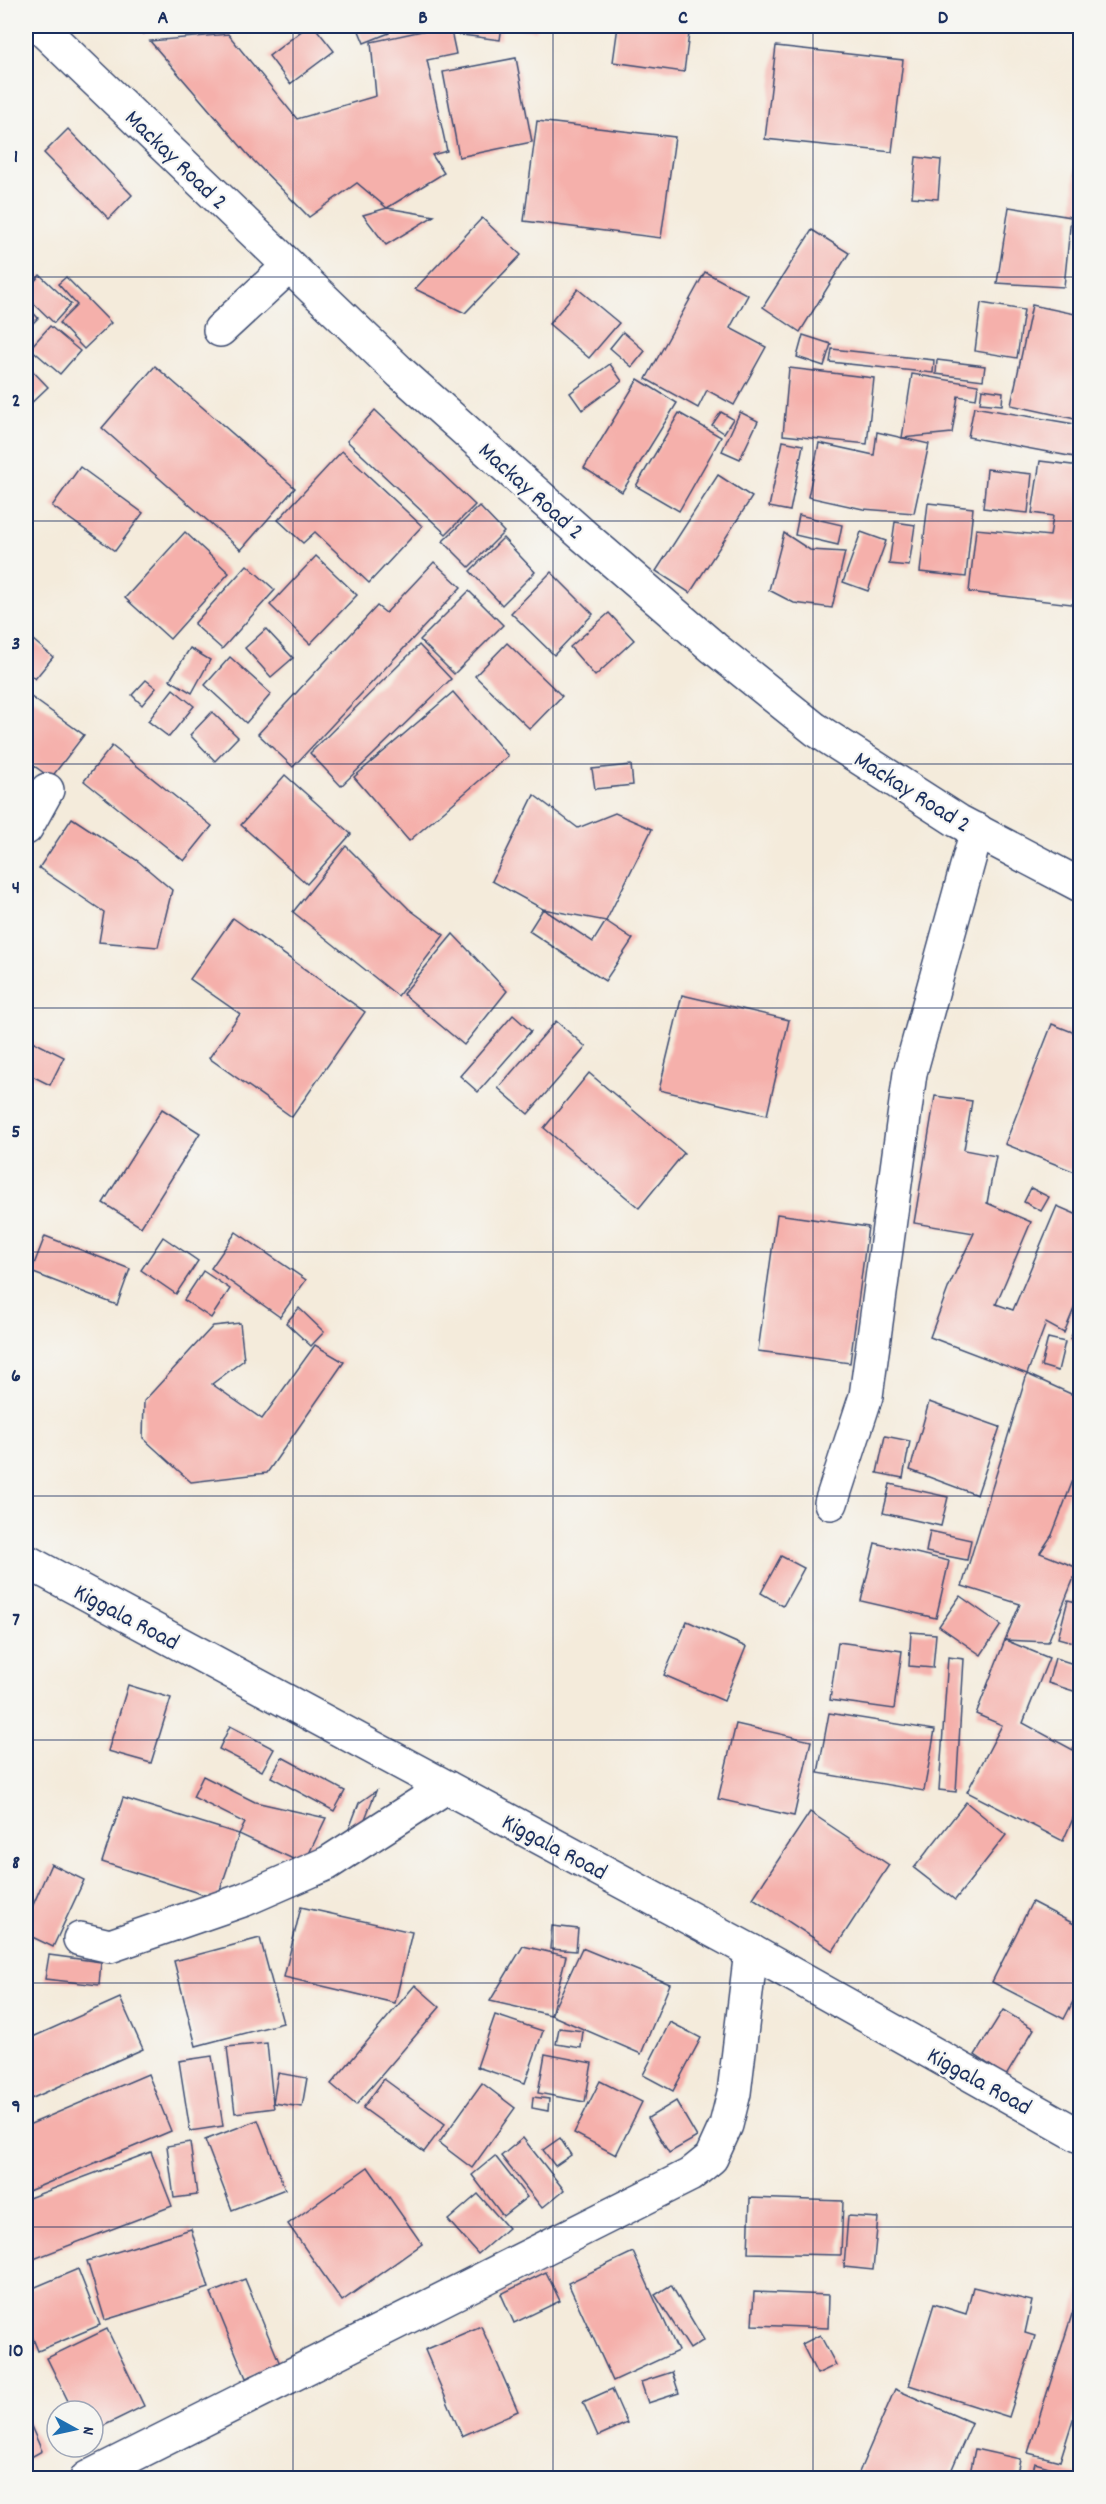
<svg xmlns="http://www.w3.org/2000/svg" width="1106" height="2504" font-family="Dekko,sans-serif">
	<rect width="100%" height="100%" fill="#f6f6f2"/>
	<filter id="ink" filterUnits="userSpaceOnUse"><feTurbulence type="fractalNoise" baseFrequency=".0167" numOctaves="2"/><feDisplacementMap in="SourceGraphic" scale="12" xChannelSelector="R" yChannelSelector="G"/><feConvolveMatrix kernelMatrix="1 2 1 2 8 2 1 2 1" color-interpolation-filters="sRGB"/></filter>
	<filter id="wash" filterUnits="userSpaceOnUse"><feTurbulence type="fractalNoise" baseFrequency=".008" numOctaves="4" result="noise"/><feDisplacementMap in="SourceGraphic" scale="24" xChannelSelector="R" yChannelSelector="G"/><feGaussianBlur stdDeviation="1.35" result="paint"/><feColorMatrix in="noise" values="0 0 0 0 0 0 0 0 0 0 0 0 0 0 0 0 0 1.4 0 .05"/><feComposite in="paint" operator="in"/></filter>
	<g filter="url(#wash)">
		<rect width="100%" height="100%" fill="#f4ebdb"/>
		<g id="blocks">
			<g fill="#f5b0ab">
				<path d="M 137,26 L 172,26 L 143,34 Z"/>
				<path d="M 308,26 L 314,26 L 334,51 L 290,84 L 269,56 Z"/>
				<path d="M 371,26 L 385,26 L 389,33 L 364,43 L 359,31 Z"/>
				<path d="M 445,26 L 450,26 L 456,54 L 427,60 L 447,151 L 432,155 L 444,173 L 387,208 L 357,183 L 309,217 L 250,157 L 150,41 L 228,34 L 297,119 L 376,96 L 371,42 Z"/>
				<path d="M 455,26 L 502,26 L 500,40 L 455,34 Z"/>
				<path d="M 512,26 L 537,26 L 536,31 L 511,28 Z"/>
				<path d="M 618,26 L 690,26 L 684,72 L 613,62 Z"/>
				<path d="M 776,46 L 903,60 L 892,152 L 765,139 Z"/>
				<path d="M 516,58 L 532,142 L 459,157 L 443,72 Z"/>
				<path d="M 537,121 L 675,137 L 661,238 L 524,221 Z"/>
				<path d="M 68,129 L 132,195 L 109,219 L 44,153 Z"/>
				<path d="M 1076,136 L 1080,137 L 1080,211 L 1073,211 Z"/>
				<path d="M 916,157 L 941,160 L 938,199 L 912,197 Z"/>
				<path d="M 1009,207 L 1071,217 L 1064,287 L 997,283 Z"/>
				<path d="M 387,208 L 434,216 L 386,245 L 363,215 Z"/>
				<path d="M 482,218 L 521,255 L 465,313 L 415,289 Z"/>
				<path d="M 812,230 L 849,253 L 800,332 L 763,307 Z"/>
				<path d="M 705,272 L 748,295 L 730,328 L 766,347 L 734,405 L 707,390 L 698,408 L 646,379 Z"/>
				<path d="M 40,275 L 71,304 L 54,323 L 26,296 L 26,291 Z"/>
				<path d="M 66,277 L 111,323 L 84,349 L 59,323 L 77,305 L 58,284 Z"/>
				<path d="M 578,289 L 619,323 L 589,358 L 549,324 Z"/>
				<path d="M 981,303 L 1024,310 L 1017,358 L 975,351 Z"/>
				<path d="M 26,305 L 38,318 L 26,330 Z"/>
				<path d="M 1032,305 L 1080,315 L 1080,420 L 1011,405 Z"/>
				<path d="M 50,326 L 80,351 L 60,374 L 30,348 Z"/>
				<path d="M 623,332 L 645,351 L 632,367 L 610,348 Z"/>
				<path d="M 803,335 L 831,344 L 824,366 L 797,357 Z"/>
				<path d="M 832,349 L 934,360 L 933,373 L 830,362 Z"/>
				<path d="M 937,360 L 985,366 L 983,380 L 936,374 Z"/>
				<path d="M 26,364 L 48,387 L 26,408 Z"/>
				<path d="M 610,364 L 622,381 L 582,410 L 570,393 Z"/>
				<path d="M 155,366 L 295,488 L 241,550 L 102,428 Z"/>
				<path d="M 789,368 L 874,378 L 867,444 L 783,435 Z"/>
				<path d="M 912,374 L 978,385 L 976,399 L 958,396 L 952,433 L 902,438 Z"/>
				<path d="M 638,379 L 677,403 L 622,492 L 584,468 Z"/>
				<path d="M 982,389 L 1003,392 L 1002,405 L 980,403 Z"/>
				<path d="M 974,407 L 1080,425 L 1080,458 L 968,437 Z"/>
				<path d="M 375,410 L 475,505 L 446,534 L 347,441 Z"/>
				<path d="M 721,412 L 733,419 L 724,433 L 712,425 Z"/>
				<path d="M 740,412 L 758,421 L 740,459 L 722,451 Z"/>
				<path d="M 679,413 L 721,437 L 679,511 L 636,486 Z"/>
				<path d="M 877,432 L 929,444 L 914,513 L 863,509 L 808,497 L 819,443 L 874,455 Z"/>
				<path d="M 783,441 L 803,445 L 790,511 L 769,507 Z"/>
				<path d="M 342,451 L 422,526 L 369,583 L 315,532 L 303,543 L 278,520 Z"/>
				<path d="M 1040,461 L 1080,466 L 1080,605 L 969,592 L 976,529 L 1050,536 L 1053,516 L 1032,513 Z"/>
				<path d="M 80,467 L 143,513 L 115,551 L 52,506 Z"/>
				<path d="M 987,469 L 1032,474 L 1028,513 L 983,508 Z"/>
				<path d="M 718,475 L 752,497 L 690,593 L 656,571 Z"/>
				<path d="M 928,503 L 973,508 L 966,577 L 920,572 Z"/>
				<path d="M 479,506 L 504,532 L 469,567 L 443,541 Z"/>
				<path d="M 799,515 L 842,525 L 838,545 L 795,535 Z"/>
				<path d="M 895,522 L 915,525 L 909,566 L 889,564 Z"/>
				<path d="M 185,532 L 229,573 L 170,639 L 125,598 Z"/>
				<path d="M 861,532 L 886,541 L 868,591 L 843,582 Z"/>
				<path d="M 784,533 L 810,550 L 845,552 L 832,608 L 794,603 L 769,590 Z"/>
				<path d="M 503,538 L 535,572 L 502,605 L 470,571 Z"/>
				<path d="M 316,556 L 357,595 L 310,644 L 270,605 Z"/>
				<path d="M 434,562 L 461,587 L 293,767 L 258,734 L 377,606 L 386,613 Z"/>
				<path d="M 247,565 L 275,590 L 222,649 L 194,624 Z"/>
				<path d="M 551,572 L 593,614 L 554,655 L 511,613 Z"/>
				<path d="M 469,591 L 503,625 L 454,674 L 420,640 Z"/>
				<path d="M 609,613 L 634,640 L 595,676 L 570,647 Z"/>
				<path d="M 266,629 L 293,658 L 271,677 L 245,648 Z"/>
				<path d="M 26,634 L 53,657 L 35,679 L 26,671 Z"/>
				<path d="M 507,643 L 562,696 L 530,729 L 475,676 Z"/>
				<path d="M 419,645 L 451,679 L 341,786 L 310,753 Z"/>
				<path d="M 190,648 L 210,660 L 192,693 L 170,680 Z"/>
				<path d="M 230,657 L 271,694 L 246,723 L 205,685 Z"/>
				<path d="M 146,680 L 156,688 L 142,705 L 132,695 Z"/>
				<path d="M 173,689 L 194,706 L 169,737 L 148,721 Z"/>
				<path d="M 453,692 L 508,756 L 409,841 L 354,777 Z"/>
				<path d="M 27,694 L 84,735 L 51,778 L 26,760 Z"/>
				<path d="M 212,712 L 238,737 L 215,761 L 190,735 Z"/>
				<path d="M 112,746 L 212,826 L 184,861 L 84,781 Z"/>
				<path d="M 631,765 L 633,785 L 595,789 L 592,769 Z"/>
				<path d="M 285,775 L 351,834 L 307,884 L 241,825 Z"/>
				<path d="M 534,795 L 578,828 L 615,813 L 652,829 L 606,921 L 543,909 L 593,942 L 606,921 L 633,939 L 605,981 L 529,931 L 543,909 L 492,881 Z"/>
				<path d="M 72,818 L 138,861 L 172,890 L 158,947 L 99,942 L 104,912 L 39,868 Z"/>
				<path d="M 346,846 L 409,909 L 444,935 L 398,996 L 293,912 Z"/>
				<path d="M 233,918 L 365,1012 L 292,1117 L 209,1058 L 240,1014 L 190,979 Z"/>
				<path d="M 453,934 L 507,991 L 464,1045 L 403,994 Z"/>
				<path d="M 682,995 L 789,1020 L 767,1115 L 659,1090 Z"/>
				<path d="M 513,1015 L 531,1031 L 478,1092 L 460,1076 Z"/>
				<path d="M 556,1021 L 586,1047 L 528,1114 L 498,1088 Z"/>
				<path d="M 1052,1024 L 1080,1035 L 1080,1158 L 1075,1172 L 1005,1144 Z"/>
				<path d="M 26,1038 L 64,1057 L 50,1085 L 26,1073 Z"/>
				<path d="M 589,1073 L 684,1153 L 639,1208 L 544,1128 Z"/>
				<path d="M 935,1096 L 972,1101 L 964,1150 L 996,1156 L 987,1203 L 1031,1222 L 996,1304 L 1013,1310 L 1057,1206 L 1080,1216 L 1080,1294 L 1064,1333 L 1046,1323 L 1027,1374 L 1080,1398 L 1080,1462 L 1052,1535 L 1040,1553 L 1078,1568 L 1048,1642 L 1005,1640 L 1020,1604 L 962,1586 L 1027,1374 L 930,1337 L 949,1286 L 974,1233 L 914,1223 Z"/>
				<path d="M 162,1109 L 200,1133 L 141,1227 L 103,1203 Z"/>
				<path d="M 1031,1188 L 1049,1197 L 1041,1211 L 1024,1202 Z"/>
				<path d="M 777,1214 L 868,1227 L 850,1363 L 758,1351 Z"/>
				<path d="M 236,1232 L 306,1280 L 280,1317 L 211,1268 Z"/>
				<path d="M 45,1236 L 130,1269 L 117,1305 L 31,1272 Z"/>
				<path d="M 163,1237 L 198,1261 L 176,1294 L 141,1270 Z"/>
				<path d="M 203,1271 L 230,1289 L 211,1318 L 184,1300 Z"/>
				<path d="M 299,1308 L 324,1332 L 311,1346 L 286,1323 Z"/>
				<path d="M 1080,1317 L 1080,1344 L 1070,1339 Z"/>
				<path d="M 240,1323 L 244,1360 L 212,1384 L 262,1419 L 315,1345 L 344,1362 L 267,1473 L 191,1482 L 143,1438 L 144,1401 L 213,1326 Z"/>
				<path d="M 1048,1338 L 1065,1342 L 1058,1371 L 1041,1366 Z"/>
				<path d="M 929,1402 L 1000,1427 L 977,1495 L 910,1470 Z"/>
				<path d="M 885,1436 L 910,1441 L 903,1478 L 877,1473 Z"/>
				<path d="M 890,1484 L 948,1497 L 941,1526 L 883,1513 Z"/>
				<path d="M 930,1531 L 971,1540 L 967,1560 L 926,1552 Z"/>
				<path d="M 875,1543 L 949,1561 L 936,1618 L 861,1601 Z"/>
				<path d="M 781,1556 L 804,1568 L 783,1606 L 761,1593 Z"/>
				<path d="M 960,1596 L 1001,1625 L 981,1655 L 939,1626 Z"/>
				<path d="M 1068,1600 L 1080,1603 L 1080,1644 L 1058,1638 Z"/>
				<path d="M 687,1621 L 746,1647 L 724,1701 L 664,1675 Z"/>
				<path d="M 911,1632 L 936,1634 L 933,1668 L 909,1666 Z"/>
				<path d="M 1005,1640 L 1049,1658 L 1023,1723 L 1073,1750 L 1080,1739 L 1080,1803 L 1063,1841 L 967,1792 L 1002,1725 L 976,1714 Z"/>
				<path d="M 838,1642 L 902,1651 L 894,1709 L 830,1700 Z"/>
				<path d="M 948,1657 L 964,1659 L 956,1792 L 939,1790 Z"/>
				<path d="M 1055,1658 L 1080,1666 L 1080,1693 L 1048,1683 Z"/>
				<path d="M 128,1685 L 171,1698 L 151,1763 L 108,1751 Z"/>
				<path d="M 829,1713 L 935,1730 L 924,1791 L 818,1773 Z"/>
				<path d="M 736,1724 L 811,1741 L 794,1816 L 718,1799 Z"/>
				<path d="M 230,1726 L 274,1749 L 262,1771 L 219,1749 Z"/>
				<path d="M 282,1757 L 345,1791 L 334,1811 L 271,1777 Z"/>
				<path d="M 203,1776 L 255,1802 L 326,1818 L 304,1864 L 239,1834 L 245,1823 L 193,1797 Z"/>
				<path d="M 376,1791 L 363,1824 L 349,1829 L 359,1803 Z"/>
				<path d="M 123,1798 L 239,1834 L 217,1899 L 102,1862 Z"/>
				<path d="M 966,1802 L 1006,1835 L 955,1900 L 914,1868 Z"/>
				<path d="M 810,1812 L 889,1865 L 833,1951 L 753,1898 Z"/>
				<path d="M 51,1864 L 84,1880 L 53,1947 L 26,1934 L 26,1921 Z"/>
				<path d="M 1032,1902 L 1080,1927 L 1080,1988 L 1064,2019 L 992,1982 Z"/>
				<path d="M 301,1907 L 412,1932 L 395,2003 L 284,1977 Z"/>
				<path d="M 552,1926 L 578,1929 L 576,1951 L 550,1949 Z"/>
				<path d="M 260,1938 L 283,2023 L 196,2046 L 174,1961 Z"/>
				<path d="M 523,1946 L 566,1956 L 551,2015 L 490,2001 Z"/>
				<path d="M 582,1948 L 670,1984 L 641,2054 L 551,2015 Z"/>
				<path d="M 49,1955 L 101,1962 L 99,1985 L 45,1979 Z"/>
				<path d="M 415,1985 L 440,2007 L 356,2105 L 331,2084 Z"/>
				<path d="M 120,1998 L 143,2049 L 26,2101 L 26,2040 Z"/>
				<path d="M 1003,2010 L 1034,2029 L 1006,2076 L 975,2055 Z"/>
				<path d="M 495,2015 L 543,2031 L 525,2083 L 477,2067 Z"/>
				<path d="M 670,2022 L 701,2038 L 673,2091 L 643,2075 Z"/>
				<path d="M 559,2028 L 583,2031 L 581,2048 L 556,2044 Z"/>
				<path d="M 267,2043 L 273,2103 L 278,2073 L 307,2078 L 302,2107 L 273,2103 L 274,2108 L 235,2113 L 227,2047 Z"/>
				<path d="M 545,2054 L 592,2063 L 585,2102 L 538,2093 Z"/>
				<path d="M 212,2056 L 223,2126 L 190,2131 L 179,2061 Z"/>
				<path d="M 148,2074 L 171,2131 L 26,2192 L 26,2126 Z"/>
				<path d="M 384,2079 L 445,2124 L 424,2152 L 363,2108 Z"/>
				<path d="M 600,2081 L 642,2102 L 616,2155 L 574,2133 Z"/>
				<path d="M 482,2083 L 515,2108 L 472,2168 L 439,2143 Z"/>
				<path d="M 533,2097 L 549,2099 L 548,2111 L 532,2108 Z"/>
				<path d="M 676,2101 L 697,2137 L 669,2153 L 648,2118 Z"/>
				<path d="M 258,2120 L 285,2189 L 232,2210 L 205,2140 Z"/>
				<path d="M 523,2138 L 564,2190 L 542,2208 L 501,2156 Z"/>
				<path d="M 560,2138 L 571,2155 L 555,2166 L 543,2150 Z"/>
				<path d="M 190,2142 L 197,2195 L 174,2198 L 167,2146 Z"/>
				<path d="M 151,2152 L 172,2206 L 26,2262 L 26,2199 Z"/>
				<path d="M 495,2156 L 527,2197 L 503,2216 L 472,2175 Z"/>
				<path d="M 368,2167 L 422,2244 L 342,2301 L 288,2224 Z"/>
				<path d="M 478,2194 L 508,2228 L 478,2254 L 448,2220 Z"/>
				<path d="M 750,2198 L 843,2201 L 841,2255 L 748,2253 Z"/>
				<path d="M 848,2216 L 878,2218 L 873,2270 L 844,2267 Z"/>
				<path d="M 191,2229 L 209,2288 L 105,2320 L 87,2261 Z"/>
				<path d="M 633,2252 L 678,2351 L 613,2381 L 568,2283 Z"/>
				<path d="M 78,2269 L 100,2325 L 38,2351 L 26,2321 L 26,2291 Z"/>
				<path d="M 546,2272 L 560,2301 L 514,2323 L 501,2294 Z"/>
				<path d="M 245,2279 L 280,2364 L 246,2378 L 211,2293 Z"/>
				<path d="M 671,2285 L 704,2340 L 690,2349 L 655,2295 Z"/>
				<path d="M 973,2287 L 1032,2301 L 1025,2333 L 1035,2336 L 1009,2417 L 909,2385 L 934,2304 L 966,2314 Z"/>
				<path d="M 1080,2289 L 1080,2397 L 1060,2461 L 1028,2453 Z"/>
				<path d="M 754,2292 L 829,2295 L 828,2328 L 752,2325 Z"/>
				<path d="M 481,2326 L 518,2411 L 462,2436 L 425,2350 Z"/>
				<path d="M 107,2329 L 144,2406 L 93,2431 L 93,2411 L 73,2411 L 47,2358 Z"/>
				<path d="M 820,2335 L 836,2365 L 817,2374 L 802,2344 Z"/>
				<path d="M 672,2372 L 679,2393 L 648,2403 L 641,2382 Z"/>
				<path d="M 612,2389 L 627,2423 L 598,2436 L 583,2402 Z"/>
				<path d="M 895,2389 L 972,2423 L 948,2478 L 857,2477 Z"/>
				<path d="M 26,2415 L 42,2451 L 26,2460 Z"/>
				<path d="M 975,2449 L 1020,2459 L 1016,2478 L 969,2478 Z"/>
				<path d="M 1035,2463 L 1080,2476 L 1080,2478 L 1031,2478 Z"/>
			</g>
		</g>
	</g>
	<g filter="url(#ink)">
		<use href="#blocks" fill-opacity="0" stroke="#3c4b71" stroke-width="1.5"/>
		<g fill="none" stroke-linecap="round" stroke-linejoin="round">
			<defs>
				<g id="minor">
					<path d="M 220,330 L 289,266"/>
					<path d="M 26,828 L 47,790"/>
					<path d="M 831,1503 L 866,1396 L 910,1073 L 977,830"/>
					<path d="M 80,1939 L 110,1946 L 243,1900 L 328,1863 L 446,1787"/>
					<path d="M 87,2478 L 690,2175 L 711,2158 L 726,2125 L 734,2093 L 751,1951"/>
				</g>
				<g id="tertiary">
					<path d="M 39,26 L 401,373 L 584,536 L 714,648 L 815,729 L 958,821 L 1080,885"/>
					<path d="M 26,1561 L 751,1951 L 1080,2136"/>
				</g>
			</defs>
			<use href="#minor" stroke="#3c4b71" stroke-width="36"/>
			<use href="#tertiary" stroke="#3c4b71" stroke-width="36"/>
			<use href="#minor" stroke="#fff" stroke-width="33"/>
			<use href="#tertiary" stroke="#fff" stroke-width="33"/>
		</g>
	</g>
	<path fill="none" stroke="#1b2f5e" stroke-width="1.5" stroke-opacity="0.55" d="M 293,26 L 293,2478M 553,26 L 553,2478M 813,26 L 813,2478M 26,277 L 1080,277M 26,521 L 1080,521M 26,764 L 1080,764M 26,1008 L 1080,1008M 26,1252 L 1080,1252M 26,1496 L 1080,1496M 26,1740 L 1080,1740M 26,1983 L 1080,1983M 26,2227 L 1080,2227"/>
	<g text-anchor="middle" stroke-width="4.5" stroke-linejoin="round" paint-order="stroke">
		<g font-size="24" fill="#1b2f5e" stroke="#f6f6f2">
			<text transform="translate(177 159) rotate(44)" y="8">Mackay Road 2</text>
			<text transform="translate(532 490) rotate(42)" y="8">Mackay Road 2</text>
			<text transform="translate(913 791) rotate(32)" y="8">Mackay Road 2</text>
			<text transform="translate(127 1616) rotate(28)" y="8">Kiggala Road</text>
			<text transform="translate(555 1846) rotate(28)" y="8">Kiggala Road</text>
			<text transform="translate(980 2080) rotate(29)" y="8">Kiggala Road</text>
		</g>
	</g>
	<rect width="1106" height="2504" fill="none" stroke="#f6f6f2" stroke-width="66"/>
	<g transform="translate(75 2429) rotate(98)"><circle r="28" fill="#f6f6f2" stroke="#9ea6b7" stroke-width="1.5"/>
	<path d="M0-4.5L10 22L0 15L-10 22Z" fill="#1f6fb2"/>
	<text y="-9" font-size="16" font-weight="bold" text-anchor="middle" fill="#1b2f5e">N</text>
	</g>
	<rect x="33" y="33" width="1040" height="2438" fill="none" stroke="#1b2f5e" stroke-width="2"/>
	<g font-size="20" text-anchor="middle" font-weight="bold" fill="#1b2f5e">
		<text x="163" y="23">A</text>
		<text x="423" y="23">B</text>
		<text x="683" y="23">C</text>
		<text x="943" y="23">D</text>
		<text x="16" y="162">1</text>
		<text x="16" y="406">2</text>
		<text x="16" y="649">3</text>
		<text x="16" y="893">4</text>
		<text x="16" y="1137">5</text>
		<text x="16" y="1381">6</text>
		<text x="16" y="1625">7</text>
		<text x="16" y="1868">8</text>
		<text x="16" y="2112">9</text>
		<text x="16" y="2356">10</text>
	</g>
</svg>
